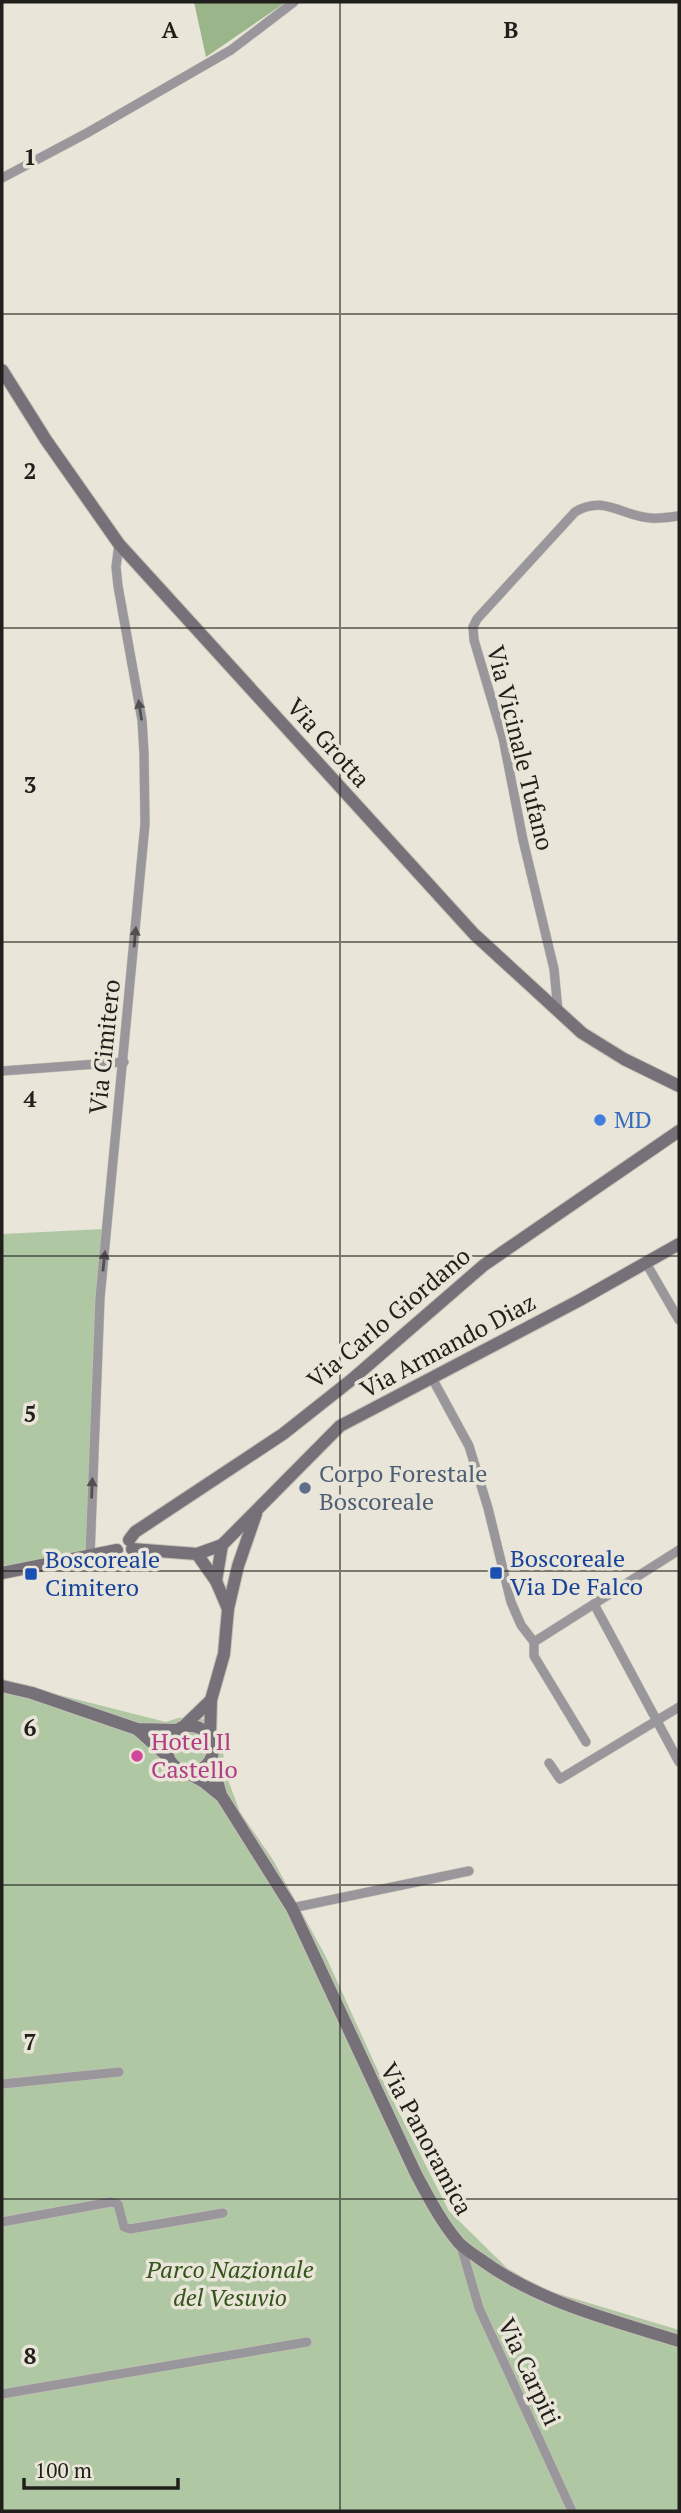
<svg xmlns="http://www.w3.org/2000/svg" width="681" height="2513" font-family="'PT Serif',serif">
	<rect width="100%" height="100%" fill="#e9e5d8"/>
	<g fill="#b0c7a4">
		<path d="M 104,1229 L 87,1551 L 2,1567 L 2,1234 Z"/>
		<path d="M 12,1683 L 166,1722 L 178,1718 L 199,1717 L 210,1723 L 222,1746 L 227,1777 L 240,1812 L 273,1860 L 326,1957 L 378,2071 L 449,2211 L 507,2268 L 542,2289 L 679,2330 L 679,2511 L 2,2511 L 2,1691 Z"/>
	</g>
	<path fill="#9bb58b" d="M 194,2 L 286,2 L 206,57 Z"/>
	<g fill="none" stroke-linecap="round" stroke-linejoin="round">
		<defs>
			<g id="street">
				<path d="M 2,178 L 87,133 L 231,50 L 294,2"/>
				<path d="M 558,1011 L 554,969 L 523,840 L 503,738 L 474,640 L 473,627 L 477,619 L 575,512 C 603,494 624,517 651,518 C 660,519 670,517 679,516"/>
				<path d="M 2,1071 L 124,1062"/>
				<path d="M 646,1263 L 679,1320"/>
				<path d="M 432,1378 L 469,1446 L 488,1508 L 511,1602 L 521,1625 L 534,1642 L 534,1656 L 586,1742"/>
				<path d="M 90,1556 L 100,1298 L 145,824 L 144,753 L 142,720 L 118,586 L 116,567 L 119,544"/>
				<path d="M 594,1604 L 679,1762"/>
				<path d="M 534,1642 L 679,1550"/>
				<path d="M 549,1763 L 560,1779 L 679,1707"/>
				<path d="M 292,1908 L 469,1871"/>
				<path d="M 2,2084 L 119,2072"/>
				<path d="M 2,2222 L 111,2202 L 118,2204 L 124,2227 L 130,2229 L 223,2213"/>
				<path d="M 461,2246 L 479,2308 L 572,2511"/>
				<path d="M 2,2394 L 307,2342"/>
			</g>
			<g id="secondary">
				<path d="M 2,370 L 46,440 L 119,544 L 474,934 L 582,1033 L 624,1059 L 679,1086"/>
				<path d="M 129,1540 L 135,1532 L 283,1434 L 350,1381 L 484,1265 L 679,1131"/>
				<path d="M 132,1549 L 197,1554 L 222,1545"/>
				<path d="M 197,1554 L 216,1581 L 228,1609"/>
				<path d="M 2,1573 L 117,1550"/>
				<path d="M 216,1581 L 222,1545 L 340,1426 L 580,1300 L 679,1244"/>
				<path d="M 2,1686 L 32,1693 L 137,1729 L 177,1730"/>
				<path d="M 184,1726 L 211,1700"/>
				<circle cx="190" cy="1749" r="23"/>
				<path d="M 137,1729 L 168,1757"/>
				<path d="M 210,1737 L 211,1700 L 224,1654 L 228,1609 L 238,1566 L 256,1514"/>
				<path d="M 211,1759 L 221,1795 L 292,1908 L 416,2174 C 429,2198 441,2222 459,2243 C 465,2249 473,2254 480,2259 C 538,2302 612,2320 679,2341"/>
				<path d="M 186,1772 L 204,1782 L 220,1795"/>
			</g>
		</defs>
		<use href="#street" stroke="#c5c1b6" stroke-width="10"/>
		<use href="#secondary" stroke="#c5c1b6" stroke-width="14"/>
		<use href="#street" stroke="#9a979c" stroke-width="9"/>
		<use href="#secondary" stroke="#767178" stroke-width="12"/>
	</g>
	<defs><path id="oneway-solid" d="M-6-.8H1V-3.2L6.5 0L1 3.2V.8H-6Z" transform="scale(1.75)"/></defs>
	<g fill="#514f4f">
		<use href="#oneway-solid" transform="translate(140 710) rotate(-99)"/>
		<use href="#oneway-solid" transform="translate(135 937) rotate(-85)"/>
		<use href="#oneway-solid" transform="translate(104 1261) rotate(-84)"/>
		<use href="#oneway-solid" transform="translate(92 1488) rotate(-88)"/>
	</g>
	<path fill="none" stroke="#211f1b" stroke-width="2" stroke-opacity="0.55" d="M 340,2 L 340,2511M 2,314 L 679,314M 2,628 L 679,628M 2,942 L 679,942M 2,1256 L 679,1256M 2,1571 L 679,1571M 2,1885 L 679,1885M 2,2199 L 679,2199"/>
	<circle fill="#3f7fe0" stroke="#e9e5d8" stroke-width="2.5" cx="600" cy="1120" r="7"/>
	<circle fill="#5c6f8a" stroke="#e9e5d8" stroke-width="2.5" cx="305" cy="1488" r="7"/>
	<g fill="#1a4fb4" stroke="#e9e5d8" stroke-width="2.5">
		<rect x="489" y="1566" width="14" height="14" rx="3.5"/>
		<rect x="24" y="1567" width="14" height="14" rx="3.5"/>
	</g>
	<circle fill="#d1479c" stroke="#e9e5d8" stroke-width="2.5" cx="137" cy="1756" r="7"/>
	<g text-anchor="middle" stroke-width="7" stroke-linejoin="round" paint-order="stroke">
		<g font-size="24" fill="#211f1b" stroke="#e9e5d8">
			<text transform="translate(328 743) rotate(48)" y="8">Via Grotta</text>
			<text transform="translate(520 748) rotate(76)" y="8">Via Vicinale Tufano</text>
			<text transform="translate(105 1047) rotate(-84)" y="8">Via Cimitero</text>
			<text transform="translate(389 1318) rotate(-40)" y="8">Via Carlo Giordano</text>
			<text transform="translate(448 1346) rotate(-28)" y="8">Via Armando Diaz</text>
			<text transform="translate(426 2139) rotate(62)" y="8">Via Panoramica</text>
			<text transform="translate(529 2372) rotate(65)" y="8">Via Carpiti</text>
		</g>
		<g font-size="24" fill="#366cbe" stroke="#e9e5d8" text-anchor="start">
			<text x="614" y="1128">MD</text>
		</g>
		<g font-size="24" fill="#4e5e75" stroke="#e9e5d8" text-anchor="start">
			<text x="319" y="1482">Corpo Forestale<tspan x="319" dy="28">Boscoreale</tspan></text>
		</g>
		<g font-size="24" fill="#164399" stroke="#e9e5d8" text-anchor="start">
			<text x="510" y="1567">Boscoreale<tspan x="510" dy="28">Via De Falco</tspan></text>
			<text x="45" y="1568">Boscoreale<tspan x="45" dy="28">Cimitero</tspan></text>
		</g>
		<g font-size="24" fill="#b23c85" stroke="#e9e5d8" text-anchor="start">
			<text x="151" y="1750">Hotel Il<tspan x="151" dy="28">Castello</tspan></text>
		</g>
		<g font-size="24" font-style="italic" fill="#33541a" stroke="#e9e5d8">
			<text x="230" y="2278">Parco Nazionale<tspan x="230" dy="28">del Vesuvio</tspan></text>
		</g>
	</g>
	<g font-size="23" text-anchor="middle" font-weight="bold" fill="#211f1b" stroke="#e9e5d8" stroke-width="7" stroke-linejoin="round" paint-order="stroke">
		<text x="170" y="38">A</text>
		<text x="511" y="38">B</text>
		<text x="30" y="165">1</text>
		<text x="30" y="479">2</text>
		<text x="30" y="793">3</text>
		<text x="30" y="1107">4</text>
		<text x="30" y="1422">5</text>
		<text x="30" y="1736">6</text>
		<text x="30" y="2050">7</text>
		<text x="30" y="2364">8</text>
	</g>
	<rect width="681" height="2513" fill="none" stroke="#211f1b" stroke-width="7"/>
	<path d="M24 2478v10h154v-10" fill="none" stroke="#211f1b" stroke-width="3.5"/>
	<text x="35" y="2478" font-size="21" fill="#211f1b" stroke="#e9e5d8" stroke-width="5" paint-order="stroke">100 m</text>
</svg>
